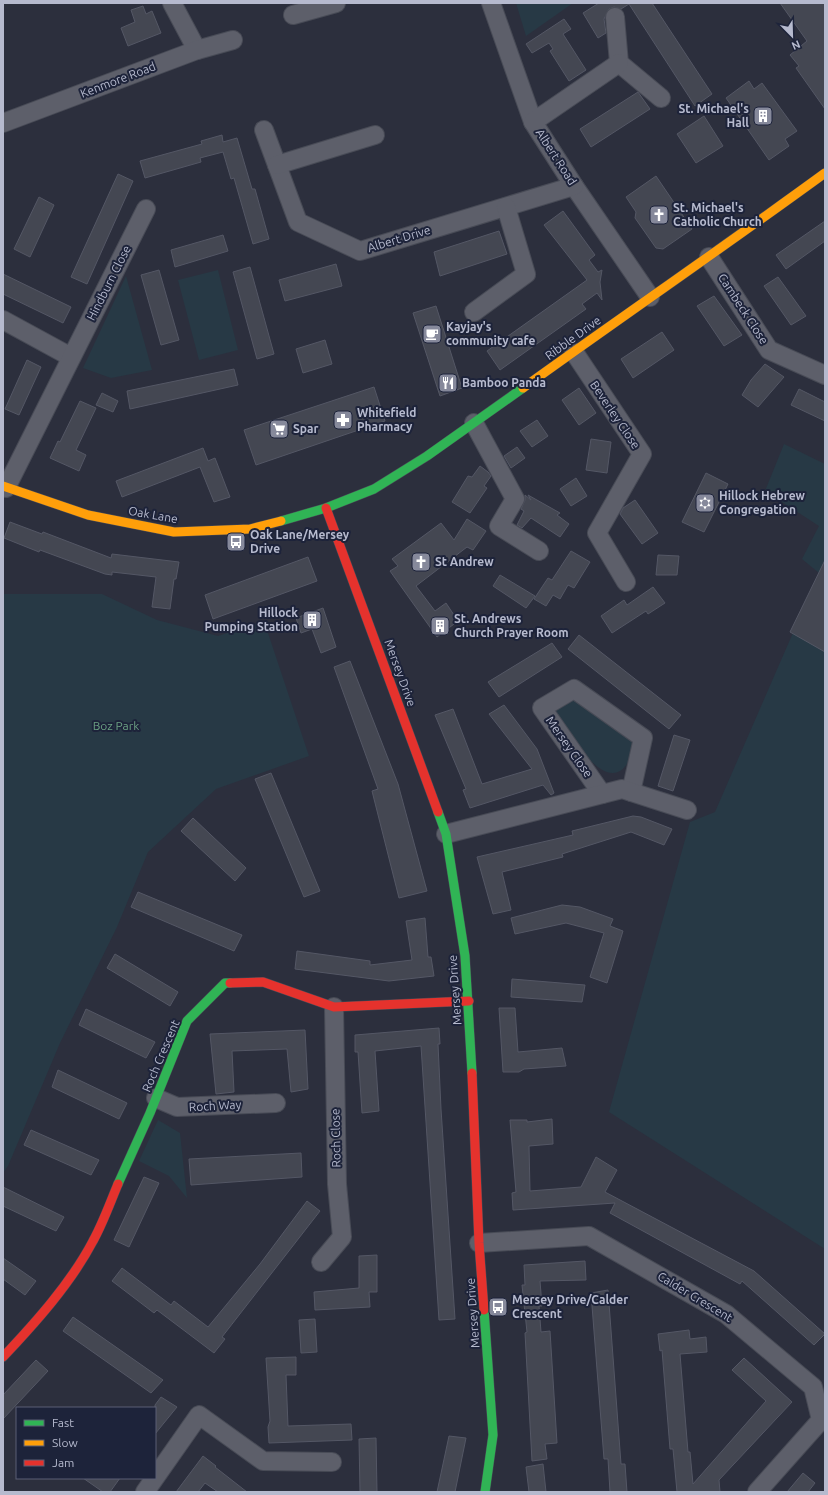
<svg xmlns="http://www.w3.org/2000/svg" width="828" height="1495" font-family="Ubuntu,sans-serif">
	<rect width="100%" height="100%" fill="#2c2f3d"/>
	<g fill="#273945">
		<path d="M 516,3 L 573,3 L 526,36 Z"/>
		<path d="M 218,270 L 238,350 L 199,360 L 178,280 Z"/>
		<path d="M 126,276 L 152,370 L 111,378 L 83,368 Z"/>
		<path d="M 784,444 L 825,464 L 825,1249 L 609,1112 L 690,822 L 715,812 L 819,573 L 802,559 L 819,526 L 765,491 Z"/>
		<path d="M 3,594 L 102,594 L 157,620 L 218,636 L 264,621 L 309,756 L 216,789 L 148,852 L 117,927 L 60,1043 L 8,1166 L 3,1173 Z"/>
		<path d="M 574,696 L 634,738 C 633,749 631,764 620,771 C 597,784 566,728 555,712 L 558,705 Z"/>
		<path d="M 158,1120 L 180,1133 L 187,1198 L 169,1176 L 139,1161 Z"/>
	</g>
	<g fill="#444752" stroke="#545765">
		<path d="M 599,3 L 652,3 L 712,94 L 695,106 L 629,4 L 621,9 L 614,7 L 609,9 L 604,19 L 606,33 L 598,38 L 583,13 Z"/>
		<path d="M 780,3 L 825,3 L 825,109 L 796,68 L 799,66 L 790,55 L 807,41 Z"/>
		<path d="M 143,6 L 146,14 L 152,11 L 161,33 L 128,46 L 121,28 L 135,22 L 131,10 Z"/>
		<path d="M 564,19 L 571,29 L 563,34 L 586,70 L 569,81 L 550,51 L 553,49 L 549,43 L 532,53 L 526,44 Z"/>
		<path d="M 749,81 L 754,89 L 762,83 L 797,131 L 785,139 L 789,146 L 769,160 L 726,98 Z"/>
		<path d="M 638,92 L 650,109 L 591,147 L 580,129 Z"/>
		<path d="M 704,116 L 723,146 L 696,163 L 677,134 Z"/>
		<path d="M 222,135 L 223,142 L 237,138 L 252,189 L 255,189 L 269,239 L 253,244 L 234,178 L 231,179 L 223,152 L 200,158 L 201,162 L 145,178 L 140,161 L 202,144 L 201,141 Z"/>
		<path d="M 118,174 L 133,181 L 87,284 L 71,277 Z"/>
		<path d="M 656,176 L 692,229 L 663,249 L 656,248 L 635,218 L 636,212 L 626,197 Z"/>
		<path d="M 39,197 L 54,205 L 30,257 L 14,249 Z"/>
		<path d="M 563,211 L 595,255 L 589,260 L 598,272 L 602,270 L 600,282 L 602,300 L 597,293 L 582,304 L 586,309 L 500,370 L 487,351 L 587,280 L 544,225 Z"/>
		<path d="M 825,221 L 825,241 L 786,269 L 776,255 Z"/>
		<path d="M 499,231 L 507,254 L 440,276 L 434,252 Z"/>
		<path d="M 223,235 L 228,251 L 175,267 L 171,250 Z"/>
		<path d="M 336,264 L 342,286 L 285,301 L 279,280 Z"/>
		<path d="M 250,267 L 274,354 L 257,359 L 233,272 Z"/>
		<path d="M 159,270 L 179,340 L 161,345 L 141,275 Z"/>
		<path d="M 3,274 L 71,307 L 63,323 L 3,294 Z"/>
		<path d="M 778,277 L 806,316 L 791,325 L 764,286 Z"/>
		<path d="M 714,296 L 742,335 L 724,346 L 697,306 Z"/>
		<path d="M 436,306 L 462,388 L 440,396 L 413,313 Z"/>
		<path d="M 662,332 L 674,350 L 633,378 L 621,359 Z"/>
		<path d="M 325,340 L 332,364 L 303,373 L 296,349 Z"/>
		<path d="M 27,360 L 41,367 L 19,415 L 5,409 Z"/>
		<path d="M 765,364 L 784,377 L 758,407 L 742,395 L 751,380 Z"/>
		<path d="M 234,369 L 238,385 L 130,409 L 127,391 Z"/>
		<path d="M 374,387 L 385,421 L 256,465 L 244,430 Z"/>
		<path d="M 579,388 L 596,413 L 579,425 L 562,400 Z"/>
		<path d="M 799,389 L 825,402 L 825,421 L 791,405 Z"/>
		<path d="M 102,393 L 118,401 L 113,412 L 96,405 Z"/>
		<path d="M 80,401 L 96,408 L 76,450 L 86,455 L 79,471 L 50,458 L 58,441 L 60,442 Z"/>
		<path d="M 537,420 L 548,436 L 532,447 L 520,431 Z"/>
		<path d="M 591,439 L 611,442 L 607,473 L 586,470 Z"/>
		<path d="M 517,447 L 525,458 L 511,468 L 504,456 Z"/>
		<path d="M 203,448 L 208,461 L 215,458 L 230,497 L 214,502 L 200,467 L 122,497 L 116,481 Z"/>
		<path d="M 480,466 L 488,472 L 491,476 L 484,486 L 487,488 L 470,513 L 452,502 L 468,476 L 472,477 Z"/>
		<path d="M 706,473 L 728,484 L 704,532 L 682,522 Z"/>
		<path d="M 576,478 L 587,496 L 571,506 L 560,489 Z"/>
		<path d="M 525,495 L 531,500 L 528,495 L 560,513 L 557,515 L 569,524 L 560,537 L 531,518 L 522,528 L 517,525 L 524,511 L 521,509 L 525,500 Z"/>
		<path d="M 635,500 L 658,533 L 642,544 L 620,514 L 623,508 Z"/>
		<path d="M 467,519 L 486,531 L 473,550 L 467,547 L 416,586 L 435,611 L 446,603 L 458,621 L 437,637 L 390,571 L 398,566 L 392,559 L 441,523 L 454,540 Z"/>
		<path d="M 10,522 L 42,534 L 43,532 L 111,558 L 112,554 L 179,562 L 176,579 L 174,579 L 170,609 L 152,607 L 156,577 L 112,572 L 112,575 L 105,574 L 40,550 L 39,552 L 4,538 Z"/>
		<path d="M 571,551 L 590,562 L 574,588 L 568,585 L 560,599 L 553,595 L 546,606 L 534,599 L 548,578 L 552,580 Z"/>
		<path d="M 658,555 L 679,556 L 677,575 L 656,575 Z"/>
		<path d="M 308,557 L 317,581 L 213,619 L 205,595 Z"/>
		<path d="M 825,560 L 825,652 L 790,632 Z"/>
		<path d="M 500,575 L 535,596 L 526,608 L 493,586 Z"/>
		<path d="M 653,587 L 665,603 L 648,614 L 646,611 L 612,633 L 601,616 L 624,600 L 627,605 Z"/>
		<path d="M 323,608 L 336,647 L 321,653 L 312,629 L 301,633 L 296,618 Z"/>
		<path d="M 579,635 L 681,715 L 669,729 L 568,649 Z"/>
		<path d="M 552,643 L 562,657 L 499,697 L 488,682 Z"/>
		<path d="M 350,661 L 398,784 L 427,891 L 399,898 L 372,791 L 378,789 L 334,667 Z"/>
		<path d="M 504,705 L 537,749 L 554,793 L 551,795 L 543,785 L 470,808 L 463,790 L 466,789 L 435,715 L 453,709 L 482,784 L 532,769 L 489,714 Z"/>
		<path d="M 674,735 L 690,740 L 673,791 L 658,786 Z"/>
		<path d="M 271,773 L 320,891 L 304,897 L 255,779 Z"/>
		<path d="M 633,816 L 641,817 L 672,829 L 664,845 L 631,832 L 562,854 L 563,857 L 502,872 L 511,910 L 493,914 L 477,857 L 573,835 L 572,831 Z"/>
		<path d="M 193,818 L 246,868 L 235,881 L 181,831 Z"/>
		<path d="M 138,892 L 242,935 L 234,951 L 131,907 Z"/>
		<path d="M 562,905 L 580,907 L 613,919 L 610,926 L 623,931 L 607,983 L 590,977 L 604,933 L 566,923 L 515,934 L 511,918 Z"/>
		<path d="M 425,918 L 428,957 L 431,957 L 434,976 L 389,981 L 295,969 L 297,951 L 370,961 L 370,965 L 412,960 L 406,921 Z"/>
		<path d="M 115,954 L 178,992 L 170,1006 L 107,968 Z"/>
		<path d="M 512,979 L 585,985 L 582,1002 L 511,997 Z"/>
		<path d="M 499,1008 L 515,1008 L 518,1052 L 562,1048 L 566,1066 L 524,1069 L 519,1072 L 503,1072 Z"/>
		<path d="M 86,1009 L 155,1042 L 146,1058 L 79,1025 Z"/>
		<path d="M 439,1028 L 440,1044 L 438,1044 L 441,1109 L 455,1319 L 439,1320 L 421,1046 L 375,1051 L 379,1111 L 362,1113 L 358,1052 L 355,1052 L 355,1035 Z"/>
		<path d="M 305,1030 L 308,1089 L 291,1092 L 287,1049 L 232,1051 L 234,1092 L 216,1094 L 210,1034 Z"/>
		<path d="M 58,1070 L 127,1103 L 119,1119 L 52,1087 Z"/>
		<path d="M 552,1119 L 553,1144 L 529,1146 L 530,1191 L 581,1187 L 596,1157 L 617,1170 L 605,1192 L 754,1271 L 825,1334 L 814,1345 L 742,1281 L 740,1284 L 610,1213 L 615,1203 L 513,1210 L 512,1193 L 516,1192 L 510,1120 L 527,1120 L 527,1122 Z"/>
		<path d="M 31,1130 L 99,1160 L 91,1175 L 24,1145 Z"/>
		<path d="M 301,1153 L 302,1177 L 191,1185 L 189,1159 Z"/>
		<path d="M 144,1177 L 159,1183 L 129,1247 L 114,1240 Z"/>
		<path d="M 3,1187 L 64,1217 L 56,1231 L 3,1206 Z"/>
		<path d="M 307,1201 L 320,1211 L 222,1337 L 225,1339 L 214,1353 L 157,1310 L 154,1313 L 112,1281 L 122,1268 L 171,1305 L 174,1301 L 208,1327 L 260,1264 Z"/>
		<path d="M 377,1255 L 377,1292 L 369,1292 L 370,1307 L 315,1310 L 314,1292 L 359,1288 L 359,1256 Z"/>
		<path d="M 3,1258 L 36,1281 L 25,1295 L 3,1279 Z"/>
		<path d="M 585,1261 L 586,1280 L 540,1281 L 542,1306 L 539,1306 L 541,1332 L 550,1331 L 557,1443 L 545,1444 L 547,1459 L 532,1461 L 525,1333 L 527,1332 L 522,1285 L 525,1285 L 524,1265 Z"/>
		<path d="M 608,1290 L 621,1464 L 625,1464 L 627,1492 L 610,1492 L 608,1459 L 604,1459 L 591,1293 Z"/>
		<path d="M 73,1317 L 163,1380 L 151,1393 L 63,1331 Z"/>
		<path d="M 315,1319 L 317,1352 L 301,1353 L 299,1320 Z"/>
		<path d="M 689,1330 L 690,1339 L 706,1337 L 707,1352 L 680,1354 L 688,1452 L 690,1452 L 693,1484 L 766,1401 L 732,1370 L 744,1358 L 792,1402 L 719,1480 L 720,1492 L 677,1492 L 673,1449 L 670,1449 L 662,1350 L 660,1351 L 658,1334 Z"/>
		<path d="M 296,1357 L 296,1375 L 286,1375 L 288,1426 L 351,1424 L 352,1440 L 269,1443 L 268,1427 L 270,1421 L 266,1358 Z"/>
		<path d="M 36,1360 L 48,1371 L 3,1419 L 3,1395 Z"/>
		<path d="M 161,1397 L 177,1407 L 155,1434 L 155,1405 Z"/>
		<path d="M 449,1436 L 466,1438 L 455,1492 L 437,1492 Z"/>
		<path d="M 376,1438 L 377,1492 L 360,1492 L 359,1439 Z"/>
		<path d="M 203,1456 L 216,1466 L 215,1467 L 247,1492 L 218,1492 L 205,1483 L 198,1492 L 176,1492 Z"/>
		<path d="M 543,1464 L 546,1492 L 529,1492 L 526,1467 Z"/>
		<path d="M 803,1473 L 815,1483 L 808,1492 L 787,1492 Z"/>
		<path d="M 83,1478 L 120,1478 L 110,1492 L 103,1492 Z"/>
	</g>
	<g fill="none" stroke-linecap="round" stroke-linejoin="round">
		<defs>
			<g id="street">
				<path d="M 172,3 L 197,50"/>
				<path d="M 491,3 L 533,122 L 574,186 L 650,297"/>
				<path d="M 293,15 L 336,3"/>
				<path d="M 615,17 L 619,63 L 661,98"/>
				<path d="M 533,122 L 619,63"/>
				<path d="M 3,123 L 197,50 L 233,40"/>
				<path d="M 264,130 L 298,222 L 360,251 L 574,186"/>
				<path d="M 277,165 L 375,135"/>
				<path d="M 709,257 L 769,350 L 825,375"/>
				<path d="M 474,312 L 526,274 L 506,207"/>
				<path d="M 3,320 L 71,357"/>
				<path d="M 574,352 L 642,454 L 597,533 L 626,582"/>
				<path d="M 474,423 L 515,499 L 499,526 L 539,551"/>
				<path d="M 6,488 L 146,209"/>
				<path d="M 602,794 L 542,708 L 574,689 L 643,738 L 631,792"/>
				<path d="M 446,834 L 622,789 L 687,810"/>
				<path d="M 156,1098 L 177,1107 L 276,1103"/>
				<path d="M 479,1243 L 589,1236 L 726,1314 L 813,1387 L 821,1420 L 757,1492"/>
				<path d="M 321,1262 L 342,1237 L 337,1184 L 334,1007"/>
				<path d="M 145,1492 L 199,1415 L 263,1461 L 332,1462"/>
			</g>
			<g id="fast">
				<path d="M 281,521 L 326,508 L 374,489 L 427,456 L 523,388"/>
				<path d="M 438,812 L 446,834 L 465,956 L 472,1073"/>
				<path d="M 118,1184 L 150,1113 L 187,1021 L 225,983 L 230,983"/>
				<path d="M 484,1310 L 493,1435 L 485,1492"/>
			</g>
			<g id="slow">
				<path d="M 523,388 C 623,316 725,246 825,173"/>
				<path d="M 3,486 L 88,515 L 174,532 L 250,529 L 281,521"/>
			</g>
			<g id="jam">
				<path d="M 326,508 L 438,812"/>
				<path d="M 230,983 L 263,982 L 334,1007 L 469,1001"/>
				<path d="M 472,1073 L 479,1243 L 484,1310"/>
				<path d="M 3,1357 C 36,1322 71,1283 93,1241 C 103,1223 110,1203 118,1184"/>
			</g>
		</defs>
		<use href="#street" stroke="#484b56" stroke-width="20"/>
		<use href="#fast" stroke="#484b56" stroke-width="10"/>
		<use href="#slow" stroke="#484b56" stroke-width="10"/>
		<use href="#jam" stroke="#484b56" stroke-width="10"/>
		<use href="#street" stroke="#5d5f6a" stroke-width="18"/>
		<use href="#fast" stroke="#30b455" stroke-width="9"/>
		<use href="#slow" stroke="#ff9f0a" stroke-width="9"/>
		<use href="#jam" stroke="#e5322d" stroke-width="9"/>
	</g>
	<defs>
		<symbol id="building-square" viewBox="-11 -11 22 22"><rect x="-9" y="-9" width="18" height="18" rx="4" fill="#86899b" stroke="#1d233a"/><path d="M-4-6H4V6H1V3H-1V6H-4ZM-2.5-4.3h1.7v1.8h-1.7ZM.8-4.3h1.7v1.8H.8ZM-2.5-1h1.7V.8h-1.7ZM.8-1h1.7V.8H.8Z" fill="#fff"/></symbol>
		<symbol id="church-square" viewBox="-11 -11 22 22"><rect x="-9" y="-9" width="18" height="18" rx="4" fill="#86899b" stroke="#1d233a"/><path d="M-1.2-6h2.4v3.5h3.3v2.4h-3.3V6h-2.4V-.1h-3.3v-2.4h3.3Z" fill="#fff"/></symbol>
		<symbol id="cafe-square" viewBox="-11 -11 22 22"><rect x="-9" y="-9" width="18" height="18" rx="4" fill="#86899b" stroke="#1d233a"/><path d="M-5.5-4.5H6V0H3Q3 3.5 0 3.5H-2.5Q-5.5 3.5-5.5 0ZM3-3.2v2h1.7v-2ZM-6 4.5H4V6H-6Z" fill="#fff"/></symbol>
		<symbol id="restaurant-square" viewBox="-11 -11 22 22"><rect x="-9" y="-9" width="18" height="18" rx="4" fill="#86899b" stroke="#1d233a"/><path d="M-5-6h1v4h1v-4h1v4h1v-4h1v5L-1.5 .5V6h-2V.5L-5-1ZM5-6V6H3V1.5H1.5Q1.5-4 5-6Z" fill="#fff"/></symbol>
		<symbol id="pharmacy-square" viewBox="-11 -11 22 22"><rect x="-9" y="-9" width="18" height="18" rx="4" fill="#86899b" stroke="#1d233a"/><path d="M-2-6h4v4h4v4h-4v4h-4v-4h-4v-4h4Z" fill="#fff"/></symbol>
		<symbol id="supermarket-square" viewBox="-11 -11 22 22"><rect x="-9" y="-9" width="18" height="18" rx="4" fill="#86899b" stroke="#1d233a"/><path d="M-6-5.5h2.5l.6 2H6L4.5 2H-2.5L-4.4-4H-6ZM-1.5 3.2a1.3 1.3 0 1 0 .1 0ZM3 3.2a1.3 1.3 0 1 0 .1 0Z" fill="#fff"/></symbol>
		<symbol id="synagogue-square" viewBox="-11 -11 22 22"><rect x="-9" y="-9" width="18" height="18" rx="4" fill="#86899b" stroke="#1d233a"/><path d="M0-6.5L5.6 3.2H-5.6ZM0 6.5L5.6-3.2H-5.6Z" fill="#fff"/></symbol>
		<symbol id="bus-square" viewBox="-11 -11 22 22"><rect x="-9" y="-9" width="18" height="18" rx="4" fill="#86899b" stroke="#1d233a"/><path d="M-5-6H5V4H4V6H2V4H-2V6H-4V4H-5ZM-3.5-4V0h7V-4ZM-3.5 1.2v1.5H-2V1.2ZM2 1.2v1.5H3.5V1.2Z" fill="#fff"/></symbol>
	</defs>
	<g fill-rule="evenodd">
		<use href="#building-square" x="752" y="105" width="22" height="22"/>
		<use href="#church-square" x="648" y="204" width="22" height="22"/>
		<use href="#cafe-square" x="421" y="323" width="22" height="22"/>
		<use href="#restaurant-square" x="437" y="372" width="22" height="22"/>
		<use href="#pharmacy-square" x="332" y="409" width="22" height="22"/>
		<use href="#supermarket-square" x="268" y="418" width="22" height="22"/>
		<use href="#synagogue-square" x="694" y="492" width="22" height="22"/>
		<use href="#bus-square" x="225" y="531" width="22" height="22"/>
		<use href="#church-square" x="410" y="551" width="22" height="22"/>
		<use href="#building-square" x="301" y="609" width="22" height="22"/>
		<use href="#building-square" x="429" y="615" width="22" height="22"/>
		<use href="#bus-square" x="487" y="1296" width="22" height="22"/>
	</g>
	<g text-anchor="middle" stroke-width="4" stroke-linejoin="round" paint-order="stroke">
		<g font-size="12" fill="#b6bace" stroke="#1d233a">
			<text transform="translate(118 80) rotate(-21)" y="4">Kenmore Road</text>
			<text transform="translate(556 157) rotate(57)" y="4">Albert Road</text>
			<text transform="translate(399 239) rotate(-17)" y="4">Albert Drive</text>
			<text transform="translate(109 283) rotate(-63)" y="4">Hindburn Close</text>
			<text transform="translate(743 309) rotate(57)" y="4">Cambeck Close</text>
			<text transform="translate(573 338) rotate(-36)" y="4">Ribble Drive</text>
			<text transform="translate(615 415) rotate(56)" y="4">Beverley Close</text>
			<text transform="translate(153 515) rotate(10)" y="4">Oak Lane</text>
			<text transform="translate(400 673) rotate(70)" y="4">Mersey Drive</text>
			<text transform="translate(569 747) rotate(55)" y="4">Mersey Close</text>
			<text transform="translate(455 990) rotate(-94)" y="4">Mersey Drive</text>
			<text transform="translate(161 1056) rotate(-67)" y="4">Roch Crescent</text>
			<text transform="translate(215 1106) rotate(-3)" y="4">Roch Way</text>
			<text transform="translate(336 1138) rotate(-91)" y="4">Roch Close</text>
			<text transform="translate(695 1297) rotate(31)" y="4">Calder Crescent</text>
			<text transform="translate(473 1313) rotate(-94)" y="4">Mersey Drive</text>
		</g>
		<g font-size="12" font-weight="bold" fill="#b6bace" stroke="#1d233a" text-anchor="start">
			<text x="749" y="113" text-anchor="end">St. Michael's<tspan x="749" dy="14">Hall</tspan></text>
			<text x="673" y="212">St. Michael's<tspan x="673" dy="14">Catholic Church</tspan></text>
			<text x="446" y="331">Kayjay's<tspan x="446" dy="14">community cafe</tspan></text>
			<text x="462" y="387">Bamboo Panda</text>
			<text x="357" y="417">Whitefield<tspan x="357" dy="14">Pharmacy</tspan></text>
			<text x="293" y="433">Spar</text>
			<text x="719" y="500">Hillock Hebrew<tspan x="719" dy="14">Congregation</tspan></text>
			<text x="250" y="539">Oak Lane/Mersey<tspan x="250" dy="14">Drive</tspan></text>
			<text x="435" y="566">St Andrew</text>
			<text x="298" y="617" text-anchor="end">Hillock<tspan x="298" dy="14">Pumping Station</tspan></text>
			<text x="454" y="623">St. Andrews<tspan x="454" dy="14">Church Prayer Room</tspan></text>
			<text x="512" y="1304">Mersey Drive/Calder<tspan x="512" dy="14">Crescent</tspan></text>
		</g>
		<g font-size="12" fill="#6ba183" stroke="#1d233a">
			<text x="116" y="730">Boz Park</text>
		</g>
	</g>
	<rect width="828" height="1495" fill="none" stroke="#b6bace" stroke-width="8"/>
	<rect x="16" y="1407" width="140" height="72" fill="#1d233a" stroke="#5a5f75"/>
	<rect x="24" y="1420" width="20" height="6" fill="#30b455" stroke="#5a5f75"/>
	<text x="52" y="1427" font-size="12" fill="#b6bace">Fast</text>
	<rect x="24" y="1440" width="20" height="6" fill="#ff9f0a" stroke="#5a5f75"/>
	<text x="52" y="1447" font-size="12" fill="#b6bace">Slow</text>
	<rect x="24" y="1460" width="20" height="6" fill="#e5322d" stroke="#5a5f75"/>
	<text x="52" y="1467" font-size="12" fill="#b6bace">Jam</text>
	<g transform="translate(792 36) rotate(157)" stroke="#1d233a" stroke-width="3" paint-order="stroke">
	<path d="M0-3L7 15L0 10L-7 15Z" fill="#b6bace"/>
	<text y="-6" font-size="11" font-weight="bold" text-anchor="middle" fill="#b6bace">N</text>
	</g>
</svg>
